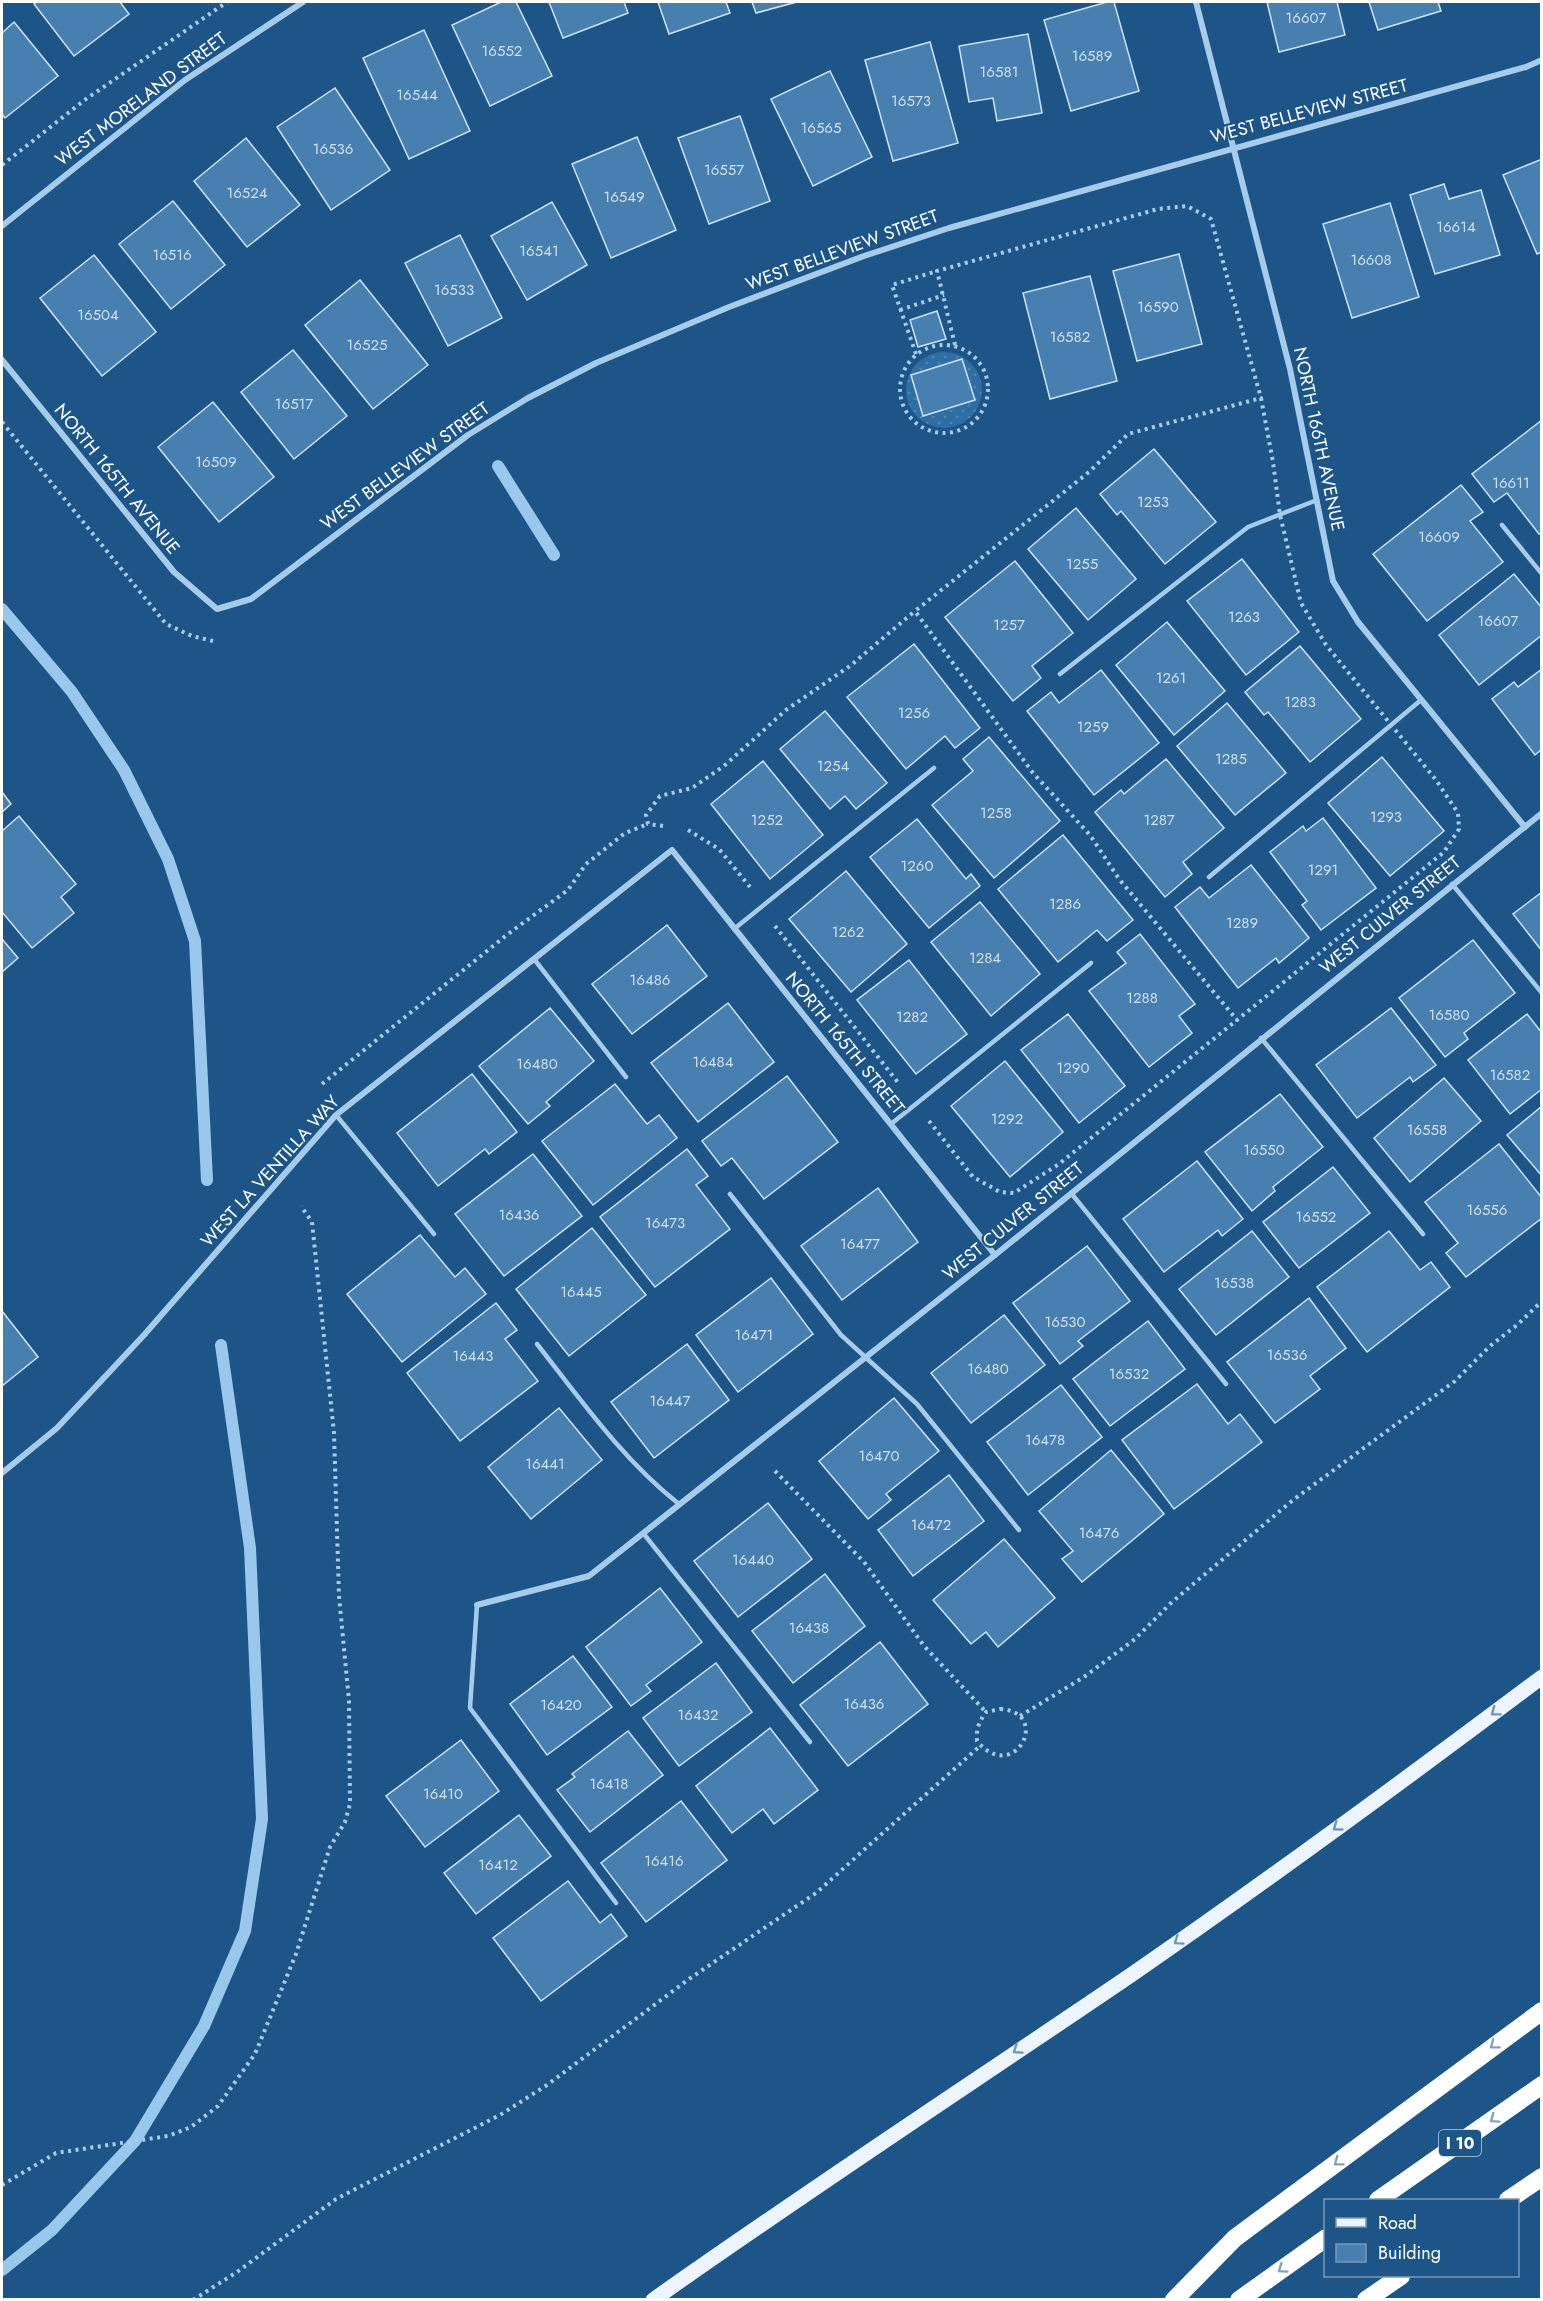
<svg xmlns="http://www.w3.org/2000/svg" width="1543" height="2301" font-family="Jost,sans-serif">
	<defs>
		<pattern id="park-dots" width="8" height="8" patternUnits="userSpaceOnUse" patternTransform="scale(1.5)"><rect width="8" height="8" fill="#2e6ea4"/><path d="M2 2h.1M6 6h.1" fill="none" stroke="#4d84b2" stroke-width="1.8" stroke-linecap="round"/></pattern>
	</defs>
	<rect width="100%" height="100%" fill="#1e5588"/>
	<circle fill="url(#park-dots)" cx="944" cy="390" r="38"/>
	<g fill="none" stroke-linecap="round" stroke-linejoin="round">
		<g stroke="#9ac8ed" stroke-width="12">
			<path d="M 498,466 L 554,555"/>
			<path d="M 2,609 L 72,692 L 124,770 L 168,859 L 195,941 L 207,1180"/>
			<path d="M 2,2270 L 52,2230 L 135,2141 L 204,2026 L 245,1931 L 262,1819 L 250,1548 L 221,1345"/>
		</g>
	</g>
	<g fill="#467fb0" stroke="#cce4f8" stroke-width="1.5">
		<path d="M 37,2 L 120,2 L 129,14 L 74,56 L 34,4 Z"/>
		<path d="M 501,2 L 516,2 L 552,76 L 490,106 L 452,25 Z"/>
		<path d="M 549,2 L 624,2 L 628,13 L 563,38 Z"/>
		<path d="M 658,2 L 726,2 L 730,13 L 669,34 Z"/>
		<path d="M 752,2 L 797,2 L 756,13 Z"/>
		<path d="M 1107,2 L 1114,2 L 1139,91 L 1071,111 L 1044,20 Z"/>
		<path d="M 1267,2 L 1337,2 L 1345,35 L 1279,52 Z"/>
		<path d="M 1369,2 L 1438,2 L 1441,11 L 1378,30 Z"/>
		<path d="M 14,22 L 58,76 L 5,118 L 2,114 L 2,33 Z"/>
		<path d="M 424,30 L 470,131 L 409,159 L 363,58 Z"/>
		<path d="M 1028,34 L 1042,113 L 997,121 L 993,98 L 969,102 L 959,46 Z"/>
		<path d="M 930,42 L 958,143 L 893,161 L 865,60 Z"/>
		<path d="M 830,71 L 872,157 L 813,186 L 771,99 Z"/>
		<path d="M 335,88 L 390,170 L 331,210 L 277,127 Z"/>
		<path d="M 740,116 L 770,201 L 709,224 L 678,138 Z"/>
		<path d="M 637,137 L 676,230 L 611,258 L 572,164 Z"/>
		<path d="M 246,138 L 300,205 L 247,247 L 194,181 Z"/>
		<path d="M 1542,159 L 1542,252 L 1537,254 L 1503,175 Z"/>
		<path d="M 1444,184 L 1449,199 L 1481,190 L 1500,255 L 1435,274 L 1410,195 Z"/>
		<path d="M 173,201 L 225,265 L 171,309 L 119,244 Z"/>
		<path d="M 552,202 L 587,265 L 527,300 L 491,236 Z"/>
		<path d="M 1390,203 L 1419,297 L 1352,318 L 1323,224 Z"/>
		<path d="M 460,235 L 502,318 L 448,346 L 405,263 Z"/>
		<path d="M 1179,254 L 1202,344 L 1137,361 L 1113,271 Z"/>
		<path d="M 94,255 L 156,332 L 102,376 L 40,298 Z"/>
		<path d="M 1090,276 L 1117,381 L 1050,399 L 1023,293 Z"/>
		<path d="M 360,280 L 428,365 L 373,409 L 305,325 Z"/>
		<path d="M 937,311 L 946,339 L 918,347 L 910,320 Z"/>
		<path d="M 293,350 L 347,416 L 294,459 L 241,392 Z"/>
		<path d="M 962,359 L 975,400 L 923,416 L 911,375 Z"/>
		<path d="M 213,402 L 274,477 L 219,522 L 158,447 Z"/>
		<path d="M 1542,420 L 1542,532 L 1539,534 L 1507,493 L 1494,502 L 1472,474 Z"/>
		<path d="M 1154,449 L 1216,522 L 1165,564 L 1121,511 L 1117,515 L 1100,494 Z"/>
		<path d="M 1461,485 L 1483,512 L 1470,521 L 1503,562 L 1427,621 L 1373,554 Z"/>
		<path d="M 1076,508 L 1136,579 L 1088,620 L 1028,549 Z"/>
		<path d="M 1242,559 L 1299,632 L 1246,675 L 1187,601 Z"/>
		<path d="M 1015,561 L 1073,633 L 1032,666 L 1041,678 L 1013,701 L 945,617 Z"/>
		<path d="M 1514,574 L 1542,608 L 1542,635 L 1479,685 L 1439,635 Z"/>
		<path d="M 1167,622 L 1225,691 L 1174,735 L 1116,665 Z"/>
		<path d="M 914,644 L 980,728 L 955,748 L 945,736 L 906,769 L 847,697 Z"/>
		<path d="M 1300,646 L 1361,719 L 1310,762 L 1268,712 L 1264,715 L 1245,692 Z"/>
		<path d="M 1542,669 L 1542,749 L 1535,755 L 1492,699 L 1514,682 L 1518,687 Z"/>
		<path d="M 1101,670 L 1159,743 L 1094,795 L 1027,711 L 1051,692 L 1059,703 Z"/>
		<path d="M 1227,703 L 1286,773 L 1235,815 L 1177,746 Z"/>
		<path d="M 825,711 L 887,783 L 856,809 L 845,796 L 830,809 L 780,749 Z"/>
		<path d="M 989,737 L 1060,821 L 994,878 L 932,805 L 973,771 L 963,759 Z"/>
		<path d="M 1382,757 L 1444,831 L 1390,876 L 1328,803 Z"/>
		<path d="M 1166,759 L 1224,828 L 1183,862 L 1192,874 L 1165,897 L 1095,812 L 1121,790 L 1124,794 Z"/>
		<path d="M 763,761 L 823,835 L 770,879 L 711,804 Z"/>
		<path d="M 2,792 L 11,804 L 2,812 Z"/>
		<path d="M 19,816 L 76,884 L 61,897 L 74,913 L 32,948 L 2,912 L 2,831 Z"/>
		<path d="M 1323,818 L 1376,888 L 1321,930 L 1302,905 L 1307,901 L 1270,852 L 1303,826 L 1306,831 Z"/>
		<path d="M 917,819 L 966,879 L 971,874 L 980,886 L 929,928 L 870,857 Z"/>
		<path d="M 1063,835 L 1133,920 L 1107,941 L 1097,930 L 1058,962 L 998,889 Z"/>
		<path d="M 1251,865 L 1309,938 L 1279,963 L 1276,958 L 1238,988 L 1175,907 L 1200,887 L 1209,898 Z"/>
		<path d="M 846,871 L 907,944 L 851,992 L 789,919 Z"/>
		<path d="M 1542,892 L 1542,951 L 1513,914 Z"/>
		<path d="M 980,902 L 1040,974 L 991,1016 L 931,942 Z"/>
		<path d="M 667,925 L 707,976 L 632,1034 L 592,984 Z"/>
		<path d="M 1140,934 L 1195,1004 L 1179,1016 L 1192,1033 L 1149,1067 L 1089,991 L 1126,963 L 1117,952 Z"/>
		<path d="M 2,939 L 18,958 L 2,972 Z"/>
		<path d="M 1473,940 L 1515,993 L 1464,1033 L 1468,1039 L 1445,1057 L 1399,998 Z"/>
		<path d="M 909,960 L 967,1034 L 916,1074 L 857,1000 Z"/>
		<path d="M 728,1003 L 774,1062 L 698,1122 L 651,1063 Z"/>
		<path d="M 550,1008 L 594,1061 L 546,1102 L 550,1106 L 528,1124 L 479,1066 Z"/>
		<path d="M 1391,1008 L 1436,1065 L 1413,1082 L 1410,1077 L 1357,1118 L 1316,1065 Z"/>
		<path d="M 1068,1014 L 1125,1086 L 1079,1123 L 1021,1050 Z"/>
		<path d="M 1527,1014 L 1542,1033 L 1542,1089 L 1510,1114 L 1468,1060 Z"/>
		<path d="M 1005,1061 L 1063,1132 L 1010,1177 L 951,1106 Z"/>
		<path d="M 472,1074 L 517,1132 L 489,1154 L 485,1149 L 438,1186 L 397,1133 Z"/>
		<path d="M 787,1076 L 838,1142 L 764,1199 L 732,1158 L 721,1166 L 702,1141 Z"/>
		<path d="M 1444,1078 L 1481,1121 L 1410,1182 L 1374,1138 Z"/>
		<path d="M 615,1084 L 647,1124 L 659,1115 L 677,1138 L 593,1205 L 542,1141 Z"/>
		<path d="M 1280,1094 L 1323,1147 L 1273,1187 L 1275,1191 L 1252,1211 L 1205,1152 Z"/>
		<path d="M 1542,1106 L 1542,1176 L 1507,1135 Z"/>
		<path d="M 1499,1144 L 1542,1198 L 1542,1218 L 1466,1277 L 1446,1253 L 1458,1243 L 1425,1202 Z"/>
		<path d="M 687,1149 L 708,1176 L 696,1185 L 730,1229 L 655,1287 L 600,1217 Z"/>
		<path d="M 533,1154 L 582,1216 L 504,1276 L 455,1214 Z"/>
		<path d="M 1197,1161 L 1243,1219 L 1222,1236 L 1218,1230 L 1164,1272 L 1123,1219 Z"/>
		<path d="M 1333,1167 L 1370,1213 L 1299,1268 L 1263,1222 Z"/>
		<path d="M 878,1188 L 918,1242 L 842,1300 L 801,1246 Z"/>
		<path d="M 592,1228 L 646,1295 L 569,1356 L 516,1289 Z"/>
		<path d="M 1252,1231 L 1289,1277 L 1216,1335 L 1179,1289 Z"/>
		<path d="M 1389,1231 L 1420,1270 L 1431,1262 L 1450,1287 L 1367,1352 L 1317,1287 Z"/>
		<path d="M 420,1235 L 455,1277 L 465,1268 L 486,1294 L 402,1362 L 347,1294 Z"/>
		<path d="M 1087,1246 L 1130,1301 L 1078,1341 L 1083,1346 L 1060,1364 L 1013,1303 Z"/>
		<path d="M 771,1278 L 813,1334 L 738,1392 L 696,1335 Z"/>
		<path d="M 1309,1298 L 1346,1348 L 1310,1376 L 1320,1389 L 1275,1423 L 1227,1362 Z"/>
		<path d="M 496,1303 L 517,1330 L 505,1339 L 538,1381 L 460,1441 L 407,1373 Z"/>
		<path d="M 2,1311 L 38,1357 L 2,1386 Z"/>
		<path d="M 1004,1315 L 1045,1365 L 971,1423 L 931,1373 Z"/>
		<path d="M 1148,1321 L 1185,1369 L 1110,1426 L 1073,1379 Z"/>
		<path d="M 687,1344 L 729,1400 L 654,1458 L 611,1402 Z"/>
		<path d="M 1197,1384 L 1228,1424 L 1240,1414 L 1262,1442 L 1174,1509 L 1122,1440 Z"/>
		<path d="M 1061,1385 L 1102,1437 L 1028,1495 L 987,1442 Z"/>
		<path d="M 894,1398 L 939,1451 L 886,1494 L 891,1500 L 868,1519 L 819,1461 Z"/>
		<path d="M 559,1408 L 602,1460 L 531,1519 L 488,1467 Z"/>
		<path d="M 1111,1450 L 1164,1514 L 1082,1582 L 1062,1559 L 1073,1551 L 1039,1511 Z"/>
		<path d="M 949,1475 L 984,1521 L 913,1576 L 878,1530 Z"/>
		<path d="M 768,1503 L 812,1559 L 738,1617 L 694,1561 Z"/>
		<path d="M 1004,1539 L 1055,1598 L 998,1647 L 986,1632 L 971,1644 L 933,1600 Z"/>
		<path d="M 825,1574 L 865,1626 L 793,1683 L 752,1631 Z"/>
		<path d="M 660,1588 L 702,1642 L 646,1685 L 651,1691 L 631,1706 L 586,1647 Z"/>
		<path d="M 880,1642 L 928,1704 L 848,1766 L 800,1705 Z"/>
		<path d="M 573,1656 L 612,1707 L 547,1755 L 510,1704 Z"/>
		<path d="M 716,1663 L 752,1712 L 679,1766 L 643,1718 Z"/>
		<path d="M 770,1728 L 818,1790 L 774,1824 L 763,1809 L 732,1833 L 696,1786 Z"/>
		<path d="M 628,1731 L 663,1775 L 590,1832 L 557,1790 L 575,1777 L 572,1774 Z"/>
		<path d="M 461,1740 L 499,1791 L 425,1847 L 386,1796 Z"/>
		<path d="M 681,1801 L 727,1860 L 646,1922 L 601,1863 Z"/>
		<path d="M 519,1815 L 551,1856 L 476,1914 L 444,1873 Z"/>
		<path d="M 568,1881 L 600,1923 L 611,1914 L 627,1936 L 541,2001 L 493,1938 Z"/>
	</g>
	<g fill="none" stroke-linecap="round" stroke-linejoin="round">
		<g stroke="#a7cceb" stroke-width="4" stroke-dasharray="3 4.5" stroke-linecap="butt">
			<path d="M 2,165 L 86,99 L 227,2"/>
			<path d="M 900,310 L 944,295"/>
			<circle cx="944" cy="389" r="44"/>
			<path d="M 955,345 L 937,271 L 1158,209 L 1187,206 L 1211,219 L 1261,398"/>
			<path d="M 916,354 L 892,285 L 937,271"/>
			<path d="M 1261,398 L 1273,462 L 1280,515 L 1301,603 L 1326,645 L 1436,780 L 1458,813 L 1459,829 L 1444,852 L 1237,1020 L 1119,879 L 1090,835 L 1033,773 L 915,611 L 1089,472 L 1128,434 Z"/>
			<path d="M 2,422 L 166,624 L 192,636 L 213,641"/>
			<path d="M 663,826 L 648,824 L 646,815 L 660,796 L 692,788 L 724,766 L 786,710 L 850,666 L 915,611"/>
			<path d="M 688,830 L 719,849 L 750,887"/>
			<path d="M 775,926 L 900,1085"/>
			<path d="M 322,1084 L 508,934 L 568,890 L 586,864 L 625,833 L 648,824"/>
			<path d="M 929,1121 L 973,1177 L 1000,1192 L 1014,1193 L 1059,1164 L 1237,1020"/>
			<path d="M 775,1471 L 864,1562 L 924,1646 L 986,1712"/>
			<path d="M 1000,1709 C 1053,1712 1014,1786 977,1741 C 976,1729 979,1722 986,1712 Z"/>
			<path d="M 1020,1716 L 1084,1677 L 1135,1639 L 1172,1602 L 1293,1500 L 1455,1381 L 1490,1346 L 1517,1325 L 1542,1301"/>
			<path d="M 2,2185 L 56,2153 L 168,2136 L 191,2127 L 218,2106 L 255,2054 L 296,1954 L 330,1847 L 345,1822 L 350,1804 L 349,1701 L 339,1596 L 334,1433 L 312,1222 L 301,1206"/>
			<path d="M 193,2300 L 237,2272 L 336,2199 L 500,2115 L 547,2085 L 689,1979 L 816,1893 L 981,1745"/>
		</g>
		<g stroke="#a7cceb" stroke-width="4.5">
			<path d="M 1502,525 L 1542,574"/>
			<path d="M 1060,674 L 1248,527 L 1317,500"/>
			<path d="M 1209,877 L 1421,700"/>
			<path d="M 1452,884 L 1542,993"/>
			<path d="M 734,929 L 934,768"/>
			<path d="M 534,959 L 626,1077"/>
			<path d="M 1261,1038 L 1423,1234"/>
			<path d="M 336,1115 L 434,1234"/>
			<path d="M 891,1124 L 1091,963"/>
			<path d="M 1071,1193 L 1226,1384"/>
			<path d="M 730,1194 L 841,1335 L 917,1404 L 1019,1530"/>
			<path d="M 537,1344 C 581,1400 623,1460 679,1504"/>
			<path d="M 643,1533 L 810,1742"/>
			<path d="M 477,1605 L 470,1708 L 616,1903"/>
		</g>
		<g stroke="#a7cceb" stroke-width="6">
			<path d="M 1196,2 L 1290,369 L 1333,581 L 1358,622 L 1525,827"/>
			<path d="M 2,226 L 185,80 L 303,2"/>
			<path d="M 2,360 L 174,572 L 217,609 L 251,599 L 468,435 L 528,398 L 596,363 L 729,307 L 864,256 L 949,228 L 1526,67 L 1542,60"/>
			<path d="M 2,1473 L 57,1428 L 144,1335 L 336,1115 L 672,850 L 995,1255"/>
			<path d="M 477,1605 L 589,1576 L 995,1255 L 1542,813"/>
		</g>
		<path stroke="#ecf5fe" stroke-width="15" d="M 653,2300 C 810,2189 972,2083 1131,1975 C 1270,1879 1406,1779 1542,1677"/>
		<g stroke="#fff" stroke-width="18">
			<path d="M 1378,2200 L 1542,2085"/>
			<path d="M 1508,2200 L 1542,2177"/>
			<path d="M 1174,2300 L 1235,2238 L 1542,2011"/>
			<path d="M 1239,2300 L 1326,2238"/>
			<path d="M 1366,2300 L 1401,2276"/>
		</g>
	</g>
	<defs><path id="oneway-chevron" d="M-2-3.5L2.5 0L-2 3.5" fill="none" stroke-width="1.6" stroke-linecap="round" stroke-linejoin="round" transform="scale(1.5)"/></defs>
	<g stroke="#7095b7">
		<use href="#oneway-chevron" transform="translate(1495 1712) rotate(143)"/>
		<use href="#oneway-chevron" transform="translate(1337 1827) rotate(144)"/>
		<use href="#oneway-chevron" transform="translate(1178 1941) rotate(145)"/>
		<use href="#oneway-chevron" transform="translate(1017 2050) rotate(146)"/>
	</g>
	<g stroke="#83a2be">
		<use href="#oneway-chevron" transform="translate(1494 2045) rotate(143)"/>
		<use href="#oneway-chevron" transform="translate(1494 2119) rotate(145)"/>
		<use href="#oneway-chevron" transform="translate(1338 2162) rotate(143)"/>
		<use href="#oneway-chevron" transform="translate(1282 2269) rotate(145)"/>
	</g>
	<g text-anchor="middle" stroke-width="4.5" stroke-linejoin="round" paint-order="stroke">
		<g font-size="15" fill="#d1dfeb">
			<text x="1306" y="23">16607</text>
			<text x="502" y="56">16552</text>
			<text x="1092" y="61">16589</text>
			<text x="999" y="77">16581</text>
			<text x="417" y="100">16544</text>
			<text x="911" y="106">16573</text>
			<text x="821" y="133">16565</text>
			<text x="333" y="154">16536</text>
			<text x="724" y="175">16557</text>
			<text x="247" y="198">16524</text>
			<text x="624" y="202">16549</text>
			<text x="1456" y="232">16614</text>
			<text x="539" y="256">16541</text>
			<text x="172" y="260">16516</text>
			<text x="1371" y="265">16608</text>
			<text x="454" y="295">16533</text>
			<text x="1158" y="312">16590</text>
			<text x="98" y="320">16504</text>
			<text x="1070" y="342">16582</text>
			<text x="367" y="350">16525</text>
			<text x="294" y="409">16517</text>
			<text x="216" y="467">16509</text>
			<text x="1511" y="488">16611</text>
			<text x="1153" y="507">1253</text>
			<text x="1439" y="542">16609</text>
			<text x="1082" y="569">1255</text>
			<text x="1244" y="622">1263</text>
			<text x="1498" y="626">16607</text>
			<text x="1009" y="630">1257</text>
			<text x="1171" y="683">1261</text>
			<text x="1300" y="707">1283</text>
			<text x="914" y="718">1256</text>
			<text x="1093" y="732">1259</text>
			<text x="1231" y="764">1285</text>
			<text x="833" y="771">1254</text>
			<text x="996" y="818">1258</text>
			<text x="1386" y="822">1293</text>
			<text x="767" y="825">1252</text>
			<text x="1159" y="825">1287</text>
			<text x="917" y="871">1260</text>
			<text x="1323" y="875">1291</text>
			<text x="1065" y="909">1286</text>
			<text x="1242" y="928">1289</text>
			<text x="848" y="937">1262</text>
			<text x="985" y="963">1284</text>
			<text x="650" y="985">16486</text>
			<text x="1142" y="1003">1288</text>
			<text x="1449" y="1020">16580</text>
			<text x="912" y="1022">1282</text>
			<text x="713" y="1067">16484</text>
			<text x="537" y="1069">16480</text>
			<text x="1073" y="1073">1290</text>
			<text x="1510" y="1080">16582</text>
			<text x="1007" y="1124">1292</text>
			<text x="1427" y="1135">16558</text>
			<text x="1264" y="1155">16550</text>
			<text x="1487" y="1215">16556</text>
			<text x="519" y="1220">16436</text>
			<text x="1316" y="1222">16552</text>
			<text x="665" y="1228">16473</text>
			<text x="860" y="1249">16477</text>
			<text x="1234" y="1288">16538</text>
			<text x="581" y="1297">16445</text>
			<text x="1065" y="1327">16530</text>
			<text x="754" y="1340">16471</text>
			<text x="1287" y="1360">16536</text>
			<text x="473" y="1361">16443</text>
			<text x="988" y="1374">16480</text>
			<text x="1129" y="1379">16532</text>
			<text x="670" y="1406">16447</text>
			<text x="1045" y="1445">16478</text>
			<text x="879" y="1461">16470</text>
			<text x="545" y="1469">16441</text>
			<text x="931" y="1530">16472</text>
			<text x="1099" y="1538">16476</text>
			<text x="753" y="1565">16440</text>
			<text x="809" y="1633">16438</text>
			<text x="864" y="1709">16436</text>
			<text x="561" y="1710">16420</text>
			<text x="698" y="1720">16432</text>
			<text x="609" y="1789">16418</text>
			<text x="443" y="1799">16410</text>
			<text x="664" y="1866">16416</text>
			<text x="498" y="1870">16412</text>
		</g>
		<rect fill="#1e5588" stroke="#bcccdb" stroke-width="1.5" x="1439" y="2130" width="42" height="26" rx="4.5"/>
		<g font-size="16" font-weight="bold" fill="#fff">
			<text x="1460" y="2149">I 10</text>
		</g>
		<g font-size="18" fill="#fff" stroke="#1e5588">
			<text transform="translate(141 99) rotate(-37)" y="6">WEST MORELAND STREET</text>
			<text transform="translate(1309 111) rotate(-15)" y="6">WEST BELLEVIEW STREET</text>
			<text transform="translate(842 250) rotate(-20)" y="6">WEST BELLEVIEW STREET</text>
			<text transform="translate(1319 439) rotate(78)" y="6">NORTH 166TH AVENUE</text>
			<text transform="translate(405 466) rotate(-36)" y="6">WEST BELLEVIEW STREET</text>
			<text transform="translate(117 479) rotate(51)" y="6">NORTH 165TH AVENUE</text>
			<text transform="translate(1390 915) rotate(-39)" y="6">WEST CULVER STREET</text>
			<text transform="translate(845 1043) rotate(51)" y="6">NORTH 165TH STREET</text>
			<text transform="translate(270 1171) rotate(-48)" y="6">WEST LA VENTILLA WAY</text>
			<text transform="translate(1013 1221) rotate(-39)" y="6">WEST CULVER STREET</text>
		</g>
	</g>
	<rect width="1543" height="2301" fill="none" stroke="#ffffff" stroke-width="6"/>
	<rect x="1324" y="2199" width="195" height="78" fill="#1e5588" stroke="#7899b8" stroke-width="1.5"/>
	<rect x="1336" y="2218" width="30" height="9" fill="#ecf5fe" stroke="#7899b8" stroke-width="1.5"/>
	<text x="1378" y="2229" font-size="18" fill="#ffffff">Road</text>
	<rect x="1336" y="2244" width="30" height="18" fill="#467fb0" stroke="#7899b8" stroke-width="1.5"/>
	<text x="1378" y="2259" font-size="18" fill="#ffffff">Building</text>
</svg>
